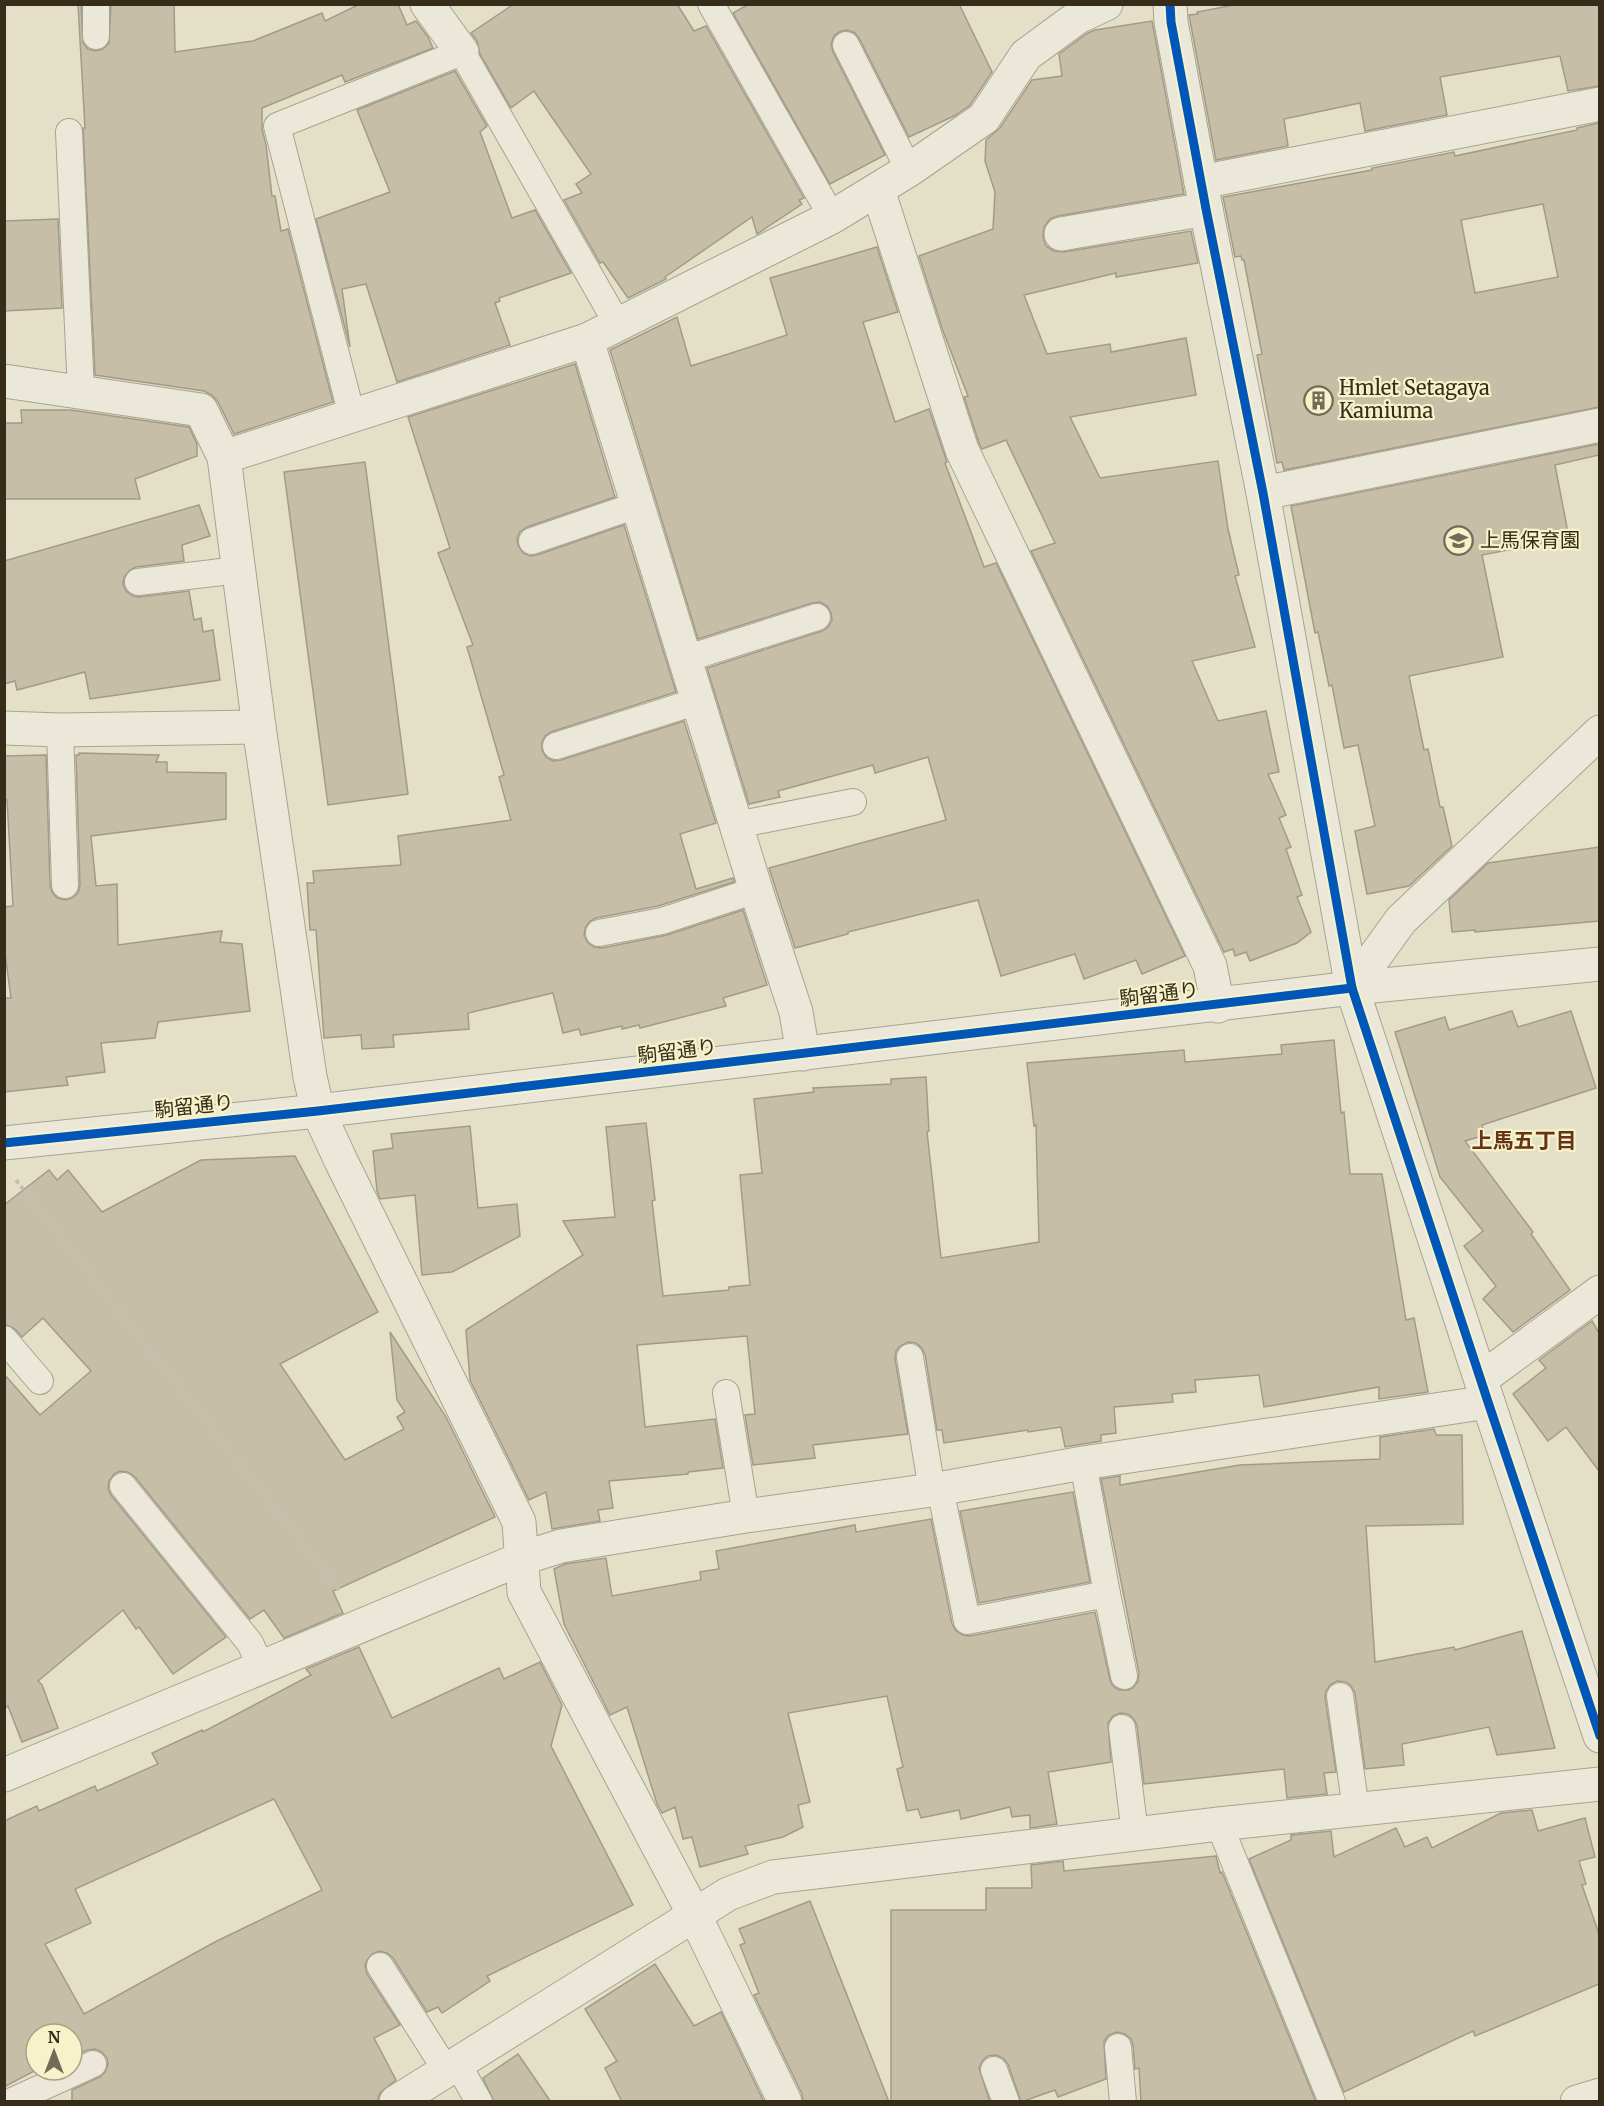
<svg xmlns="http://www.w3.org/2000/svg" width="1604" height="2106" font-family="Merriweather,'Noto Sans JP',serif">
	<rect width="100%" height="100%" fill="#e3e0c7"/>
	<g fill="#c7bea8" stroke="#a39b87" stroke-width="1.5" fill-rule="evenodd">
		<path d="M 78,4 L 81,4 L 83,43 L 88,49 L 95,51 L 103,49 L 109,43 L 111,4 L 174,4 L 175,52 L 253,41 L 322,13 L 325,21 L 360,4 L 398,4 L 407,25 L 416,21 L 428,37 L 433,48 L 345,82 L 342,75 L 262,108 L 262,129 L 266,145 L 272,196 L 275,196 L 281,231 L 288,229 L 333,402 L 234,434 L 218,402 L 212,395 L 204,391 L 95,375 L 83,128 L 85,128 Z"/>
		<path d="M 514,4 L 677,4 L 694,31 L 706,26 L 804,198 L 799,200 L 802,204 L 757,234 L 752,217 L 665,277 L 666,279 L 628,298 L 603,262 L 600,263 L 564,200 L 582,193 L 576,184 L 591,174 L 534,91 L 511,108 L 480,54 L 477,41 L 471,33 Z"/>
		<path d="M 749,4 L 959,4 L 992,72 L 970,105 L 954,116 L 909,137 L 859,38 L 855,33 L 847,30 L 839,32 L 834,36 L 831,44 L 833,52 L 885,155 L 830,184 L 733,13 Z"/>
		<path d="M 1239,4 L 1599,4 L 1599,86 L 1568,91 L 1560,56 L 1440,77 L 1447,115 L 1365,131 L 1360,103 L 1284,119 L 1288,146 L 1216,160 L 1189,15 L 1198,14 L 1197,12 Z"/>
		<path d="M 1152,21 L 1184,194 L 1058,216 L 1050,219 L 1044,227 L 1043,238 L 1046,246 L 1054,251 L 1064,252 L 1191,231 L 1198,263 L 1116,277 L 1116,273 L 1024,295 L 1047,354 L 1110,344 L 1111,352 L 1186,338 L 1196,395 L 1070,417 L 1100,478 L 1218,461 L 1228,529 L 1239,575 L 1235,576 L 1255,647 L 1192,661 L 1218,721 L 1266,711 L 1279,772 L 1268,774 L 1286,815 L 1279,818 L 1291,847 L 1286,849 L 1302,895 L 1297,897 L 1311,932 L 1297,943 L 1250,961 L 1246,952 L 1235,956 L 1233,949 L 1224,952 L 1031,551 L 1055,543 L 1006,440 L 982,449 L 979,443 L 964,397 L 968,396 L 943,331 L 919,256 L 993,229 L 995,192 L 985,161 L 986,140 L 1000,128 L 1032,80 L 1062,76 L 1059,54 L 1088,33 L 1095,30 Z"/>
		<path d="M 455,71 L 487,126 L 480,132 L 512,218 L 535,210 L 571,273 L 499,298 L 500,301 L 495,303 L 510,345 L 397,382 L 366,284 L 342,289 L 350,347 L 316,219 L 390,192 L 357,110 Z"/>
		<path d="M 1599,123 L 1599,407 L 1284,470 L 1282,462 L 1277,463 L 1257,355 L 1262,354 L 1244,260 L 1242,260 L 1241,256 L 1235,257 L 1223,197 L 1372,170 L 1372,168 L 1454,152 L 1455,156 L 1577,130 L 1577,128 ZM 1543,204 L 1558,277 L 1475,293 L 1461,220 Z"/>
		<path d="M 58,219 L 62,308 L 4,311 L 4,221 Z"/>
		<path d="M 877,247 L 898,312 L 863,322 L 895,422 L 929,409 L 947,462 L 945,463 L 984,567 L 996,563 L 1185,956 L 1142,974 L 1136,960 L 1084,979 L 1075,954 L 1001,976 L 978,900 L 848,932 L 848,934 L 795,948 L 769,868 L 946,820 L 928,757 L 875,773 L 873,765 L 778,791 L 780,797 L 749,804 L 707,668 L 822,631 L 828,627 L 832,620 L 831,613 L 827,606 L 820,602 L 812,603 L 698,639 L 610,350 L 677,317 L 691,366 L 787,335 L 770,278 Z"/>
		<path d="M 575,364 L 615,497 L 527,527 L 520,532 L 517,538 L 518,545 L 523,553 L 530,556 L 537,555 L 624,525 L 676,692 L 551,732 L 545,736 L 542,742 L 542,750 L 546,757 L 553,761 L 561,760 L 684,721 L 716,823 L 680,834 L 696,889 L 733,878 L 734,882 L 658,906 L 596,918 L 590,921 L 585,928 L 584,936 L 588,943 L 594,947 L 602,948 L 667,935 L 743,910 L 767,985 L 723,998 L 726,1006 L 640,1028 L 639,1025 L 622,1029 L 622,1026 L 581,1035 L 579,1029 L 563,1033 L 553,993 L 468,1013 L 469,1029 L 393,1035 L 394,1047 L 362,1049 L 361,1035 L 324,1038 L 316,930 L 310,930 L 307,883 L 314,883 L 313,871 L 401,865 L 398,836 L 511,820 L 499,777 L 504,775 L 467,647 L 473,645 L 438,553 L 450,548 L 408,417 Z"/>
		<path d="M 21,410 L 71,410 L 189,427 L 197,444 L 197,456 L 135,479 L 140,499 L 4,499 L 4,423 L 22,423 Z"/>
		<path d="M 1599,444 L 1599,455 L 1555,465 L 1569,538 L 1482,555 L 1503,657 L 1409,676 L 1424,750 L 1428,749 L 1440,807 L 1443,807 L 1452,846 L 1409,886 L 1367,894 L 1355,831 L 1375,826 L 1358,745 L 1344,748 L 1332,685 L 1329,686 L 1318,632 L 1315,633 L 1291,506 Z"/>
		<path d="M 365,462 L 408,794 L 328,805 L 284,472 Z"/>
		<path d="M 199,505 L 210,536 L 182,545 L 184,561 L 136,567 L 130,570 L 124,577 L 123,584 L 126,591 L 133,596 L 139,597 L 189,591 L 194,620 L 201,618 L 203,632 L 213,630 L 220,680 L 90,699 L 85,672 L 17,690 L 15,681 L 4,684 L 4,561 Z"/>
		<path d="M 79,753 L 159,755 L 156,762 L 167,762 L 167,772 L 226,773 L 226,819 L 91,836 L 96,886 L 117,884 L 118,945 L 222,931 L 220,942 L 242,944 L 250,1011 L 158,1022 L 155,1038 L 101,1043 L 105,1072 L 66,1077 L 68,1085 L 4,1092 L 4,998 L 11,998 L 4,946 L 4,907 L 13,906 L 7,800 L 4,800 L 4,756 L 46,755 L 50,885 L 52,892 L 57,898 L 66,900 L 72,898 L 78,893 L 80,885 L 76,755 L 79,755 Z"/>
		<path d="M 1599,847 L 1599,921 L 1475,932 L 1475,930 L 1452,932 L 1449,900 L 1488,863 Z"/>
		<path d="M 1512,1011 L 1518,1027 L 1571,1011 L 1596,1088 L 1482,1125 L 1485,1135 L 1465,1141 L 1533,1232 L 1531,1234 L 1570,1290 L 1513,1332 L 1483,1299 L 1496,1286 L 1464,1246 L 1483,1231 L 1440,1177 L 1395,1032 L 1445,1017 L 1449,1030 Z"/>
		<path d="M 1334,1040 L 1341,1113 L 1344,1112 L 1350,1174 L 1382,1174 L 1406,1320 L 1414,1318 L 1428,1392 L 1379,1399 L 1379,1387 L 1264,1407 L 1259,1375 L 1195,1380 L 1196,1392 L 1172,1394 L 1173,1402 L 1114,1407 L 1116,1433 L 1101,1435 L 1101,1441 L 1065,1447 L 1061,1427 L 1028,1432 L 1028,1430 L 944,1443 L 942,1430 L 937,1430 L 925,1354 L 921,1347 L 916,1343 L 908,1342 L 900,1346 L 896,1351 L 895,1359 L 908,1434 L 813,1445 L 815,1458 L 753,1465 L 745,1415 L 755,1414 L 747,1336 L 637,1345 L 645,1427 L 715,1419 L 723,1468 L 688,1472 L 688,1474 L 609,1481 L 613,1508 L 598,1510 L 600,1521 L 552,1529 L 546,1492 L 529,1500 L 470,1380 L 466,1330 L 583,1255 L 563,1221 L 615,1217 L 606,1127 L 646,1123 L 655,1200 L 652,1201 L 663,1296 L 729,1290 L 729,1287 L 750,1285 L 740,1175 L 762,1173 L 754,1099 L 814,1092 L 813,1088 L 891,1084 L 891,1079 L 926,1077 L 929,1131 L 927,1132 L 941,1258 L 1039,1242 L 1036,1125 L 1034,1126 L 1027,1063 L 1184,1050 L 1185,1062 L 1199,1061 L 1282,1054 L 1281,1045 Z"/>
		<path d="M 470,1126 L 478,1208 L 517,1204 L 520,1236 L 452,1272 L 422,1275 L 415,1195 L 380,1199 L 377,1191 L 373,1151 L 393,1148 L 391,1134 Z"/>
		<path d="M 295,1156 L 378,1312 L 280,1364 L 345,1460 L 404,1429 L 397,1417 L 405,1412 L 397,1400 L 390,1332 L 446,1417 L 495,1517 L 333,1591 L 343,1613 L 284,1638 L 264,1610 L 250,1619 L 135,1477 L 128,1472 L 120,1471 L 114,1474 L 109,1481 L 108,1489 L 111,1495 L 226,1637 L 173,1674 L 139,1627 L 136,1629 L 123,1610 L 38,1681 L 42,1685 L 58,1728 L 22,1742 L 8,1706 L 4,1709 L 4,1374 L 40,1415 L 91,1371 L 43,1318 L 22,1337 L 15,1329 L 4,1324 L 4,1205 L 49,1170 L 57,1180 L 68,1170 L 102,1212 L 201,1160 Z"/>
		<path d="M 1592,1321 L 1599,1333 L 1599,1471 L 1566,1427 L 1548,1441 L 1513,1394 L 1546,1368 L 1539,1360 Z"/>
		<path d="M 1434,1429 L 1436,1435 L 1462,1435 L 1463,1524 L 1366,1526 L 1375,1662 L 1454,1647 L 1455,1650 L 1522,1631 L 1555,1748 L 1497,1755 L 1489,1727 L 1402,1744 L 1404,1765 L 1365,1769 L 1355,1693 L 1351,1686 L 1346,1682 L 1337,1681 L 1330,1685 L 1326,1691 L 1325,1697 L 1336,1772 L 1324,1773 L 1327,1794 L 1287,1798 L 1284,1769 L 1144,1784 L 1137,1726 L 1134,1719 L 1128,1714 L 1120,1713 L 1113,1716 L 1108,1723 L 1111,1762 L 1048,1772 L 1057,1824 L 1030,1828 L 1030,1815 L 1012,1817 L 1010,1807 L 961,1819 L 959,1810 L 921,1818 L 918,1809 L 907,1811 L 897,1769 L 903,1767 L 887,1696 L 788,1713 L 810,1802 L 798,1805 L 803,1827 L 783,1837 L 745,1846 L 748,1854 L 700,1867 L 692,1837 L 683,1839 L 675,1807 L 662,1813 L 657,1804 L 627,1707 L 610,1715 L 564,1624 L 554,1569 L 565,1564 L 606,1558 L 612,1596 L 701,1580 L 700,1572 L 719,1569 L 716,1551 L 855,1525 L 856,1532 L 931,1519 L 952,1624 L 956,1631 L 963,1635 L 970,1636 L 1095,1612 L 1110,1680 L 1113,1686 L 1119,1690 L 1128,1690 L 1133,1688 L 1138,1681 L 1139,1673 L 1101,1479 L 1120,1476 L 1120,1485 L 1240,1465 L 1380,1459 L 1380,1437 Z"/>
		<path d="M 1073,1492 L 1090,1582 L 979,1603 L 960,1511 Z"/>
		<path d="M 359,1647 L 392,1718 L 499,1668 L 504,1679 L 540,1662 L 562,1705 L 551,1746 L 633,1905 L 487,1976 L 490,1981 L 442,2013 L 438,2007 L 427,2012 L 393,1958 L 387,1953 L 379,1951 L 372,1954 L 367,1960 L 365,1966 L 367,1974 L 400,2025 L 374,2038 L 396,2080 L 380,2093 L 377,2102 L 72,2102 L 72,2090 L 100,2077 L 105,2072 L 108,2065 L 107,2058 L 102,2052 L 95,2049 L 87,2050 L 72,2057 L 72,2034 L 36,2034 L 36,2070 L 4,2087 L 4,1821 L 37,1806 L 39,1811 L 95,1786 L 97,1791 L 158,1764 L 152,1753 L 202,1730 L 203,1732 L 311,1675 L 306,1669 ZM 274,1799 L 322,1890 L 215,1942 L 84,2014 L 45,1944 L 91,1923 L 75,1889 Z"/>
		<path d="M 1532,1810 L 1538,1831 L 1585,1818 L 1595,1857 L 1579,1861 L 1586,1884 L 1582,1885 L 1599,1934 L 1599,1984 L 1475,2036 L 1473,2031 L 1344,2092 L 1249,1859 L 1291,1840 L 1291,1835 L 1331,1831 L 1334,1857 L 1396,1828 L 1405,1847 L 1427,1837 L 1432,1848 L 1501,1813 Z"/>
		<path d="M 1216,1856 L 1220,1873 L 1222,1872 L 1316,2102 L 1141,2102 L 1139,2068 L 1135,2069 L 1133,2045 L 1131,2039 L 1125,2034 L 1117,2032 L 1109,2035 L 1104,2041 L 1106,2079 L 1058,2097 L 1055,2090 L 1021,2102 L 1008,2064 L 1003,2058 L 996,2055 L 988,2056 L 983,2060 L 979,2068 L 990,2102 L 891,2102 L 891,1910 L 986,1910 L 986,1888 L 1032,1888 L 1031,1865 L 1063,1861 L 1064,1871 Z"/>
		<path d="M 810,1901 L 889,2102 L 803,2102 L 802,2094 L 754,1995 L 759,1993 L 740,1945 L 745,1943 L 739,1929 Z"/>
		<path d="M 655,1964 L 694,2026 L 721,2012 L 764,2102 L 622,2102 L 605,2068 L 617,2061 L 585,2009 Z"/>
		<path d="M 518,2054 L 551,2102 L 494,2102 L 483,2078 Z"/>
	</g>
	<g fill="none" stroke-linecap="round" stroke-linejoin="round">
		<defs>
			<g id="service">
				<path d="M 96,4 L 96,36"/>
				<path d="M 711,4 L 832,217"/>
				<path d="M 846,45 L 909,170"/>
				<path d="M 69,132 L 81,392"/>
				<path d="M 352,416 L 277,126 L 462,52 L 618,325"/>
				<path d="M 532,541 L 637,505"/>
				<path d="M 138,582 L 238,570"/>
				<path d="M 685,659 L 817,617"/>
				<path d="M 60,730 L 65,885"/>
				<path d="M 556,746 L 698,701"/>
				<path d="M 736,825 L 853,802"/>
				<path d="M 599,933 L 662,921 L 756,890"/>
				<path d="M 4,1339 L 40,1381"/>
				<path d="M 910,1357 L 932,1490"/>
				<path d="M 726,1393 L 746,1516"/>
				<path d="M 1083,1463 L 1107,1594 L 1124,1676"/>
				<path d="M 123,1486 L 250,1643 L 261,1667"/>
				<path d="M 940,1488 L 967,1621 L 1107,1594"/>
				<path d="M 1340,1696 L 1356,1810"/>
				<path d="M 1122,1728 L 1135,1834"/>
				<path d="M 1219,1824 L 1332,2102"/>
				<path d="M 380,1966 L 446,2070"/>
				<path d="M 1118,2047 L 1123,2102"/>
				<path d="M 457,2063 L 479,2102"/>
				<path d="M 994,2070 L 1006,2102"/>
				<path d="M 10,2102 L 93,2064"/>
			</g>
			<g id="minor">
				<path d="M 427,4 L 462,52"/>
				<path d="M 1201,182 L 1600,104"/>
				<path d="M 878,190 L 962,450 L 1210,966 L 1218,1006"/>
				<path d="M 1061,234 L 1206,209"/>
				<path d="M 587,340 L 756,890 L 796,1012 L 803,1054"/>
				<path d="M 4,381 L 201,410 L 224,457 L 259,727 L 310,1077 L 318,1111 L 341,1161 L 519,1522 L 524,1592 L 695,1916 L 785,2102"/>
				<path d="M 224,457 L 587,340 L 832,217 L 909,170 L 984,118 L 1026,55 L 1078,17 L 1106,4"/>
				<path d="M 1263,493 L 1600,425"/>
				<path d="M 4,728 L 60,730 L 259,727"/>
				<path d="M 1352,988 L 1401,920 L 1600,732"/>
				<path d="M 1481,1379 L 1600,1292"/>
				<path d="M 4,1775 L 523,1558 L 561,1546 L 746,1516 L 932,1490 L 1083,1463 L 1488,1402"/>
				<path d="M 396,2102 L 728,1894 L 773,1877 L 1219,1824 L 1600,1784"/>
				<path d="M 1577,2102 L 1600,2095"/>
			</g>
			<g id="tertiary">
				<path d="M 1170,4 L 1171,22 L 1206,209 L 1263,493 L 1352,988 L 1488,1402 L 1600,1736"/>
				<path d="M 4,1143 L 318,1111 L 1352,988 L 1600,964"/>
			</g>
		</defs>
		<use href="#service" stroke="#a8a391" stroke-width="28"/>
		<use href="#minor" stroke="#a8a391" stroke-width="35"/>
		<use href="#tertiary" stroke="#a8a391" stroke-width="35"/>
		<path stroke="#c3c0b0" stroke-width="4" stroke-dasharray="4.5 3" stroke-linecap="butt" d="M 16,1180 L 340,1591"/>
		<use href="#service" stroke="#ebe8d9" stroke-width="26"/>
		<use href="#minor" stroke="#ebe8d9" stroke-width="33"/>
		<use href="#tertiary" stroke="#ebe8d9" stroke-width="33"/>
		<defs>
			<g id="cycleway">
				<path d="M 1170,4 L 1171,22 L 1206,209 L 1263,493 L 1352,988 L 1488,1402 L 1600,1736"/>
				<path d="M 4,1143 L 318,1111 L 1352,988"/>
			</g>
		</defs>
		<use href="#cycleway" stroke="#f7f2ca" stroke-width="13"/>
		<use href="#cycleway" stroke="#0057b8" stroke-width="9"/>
	</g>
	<defs>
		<symbol id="building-ring" viewBox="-11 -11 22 22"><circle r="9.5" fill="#f7f2ca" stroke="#736b57" stroke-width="1.5"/><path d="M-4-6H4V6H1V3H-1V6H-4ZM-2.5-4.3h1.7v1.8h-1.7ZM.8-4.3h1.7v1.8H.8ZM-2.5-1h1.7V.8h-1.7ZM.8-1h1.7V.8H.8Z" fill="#736b57"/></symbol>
		<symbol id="school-ring" viewBox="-11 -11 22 22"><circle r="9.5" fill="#f7f2ca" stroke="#736b57" stroke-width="1.5"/><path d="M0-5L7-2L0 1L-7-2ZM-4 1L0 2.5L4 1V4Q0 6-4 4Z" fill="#736b57"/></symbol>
	</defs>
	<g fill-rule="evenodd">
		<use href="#building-ring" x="1302" y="384" width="33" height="33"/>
		<use href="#school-ring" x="1442" y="524" width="33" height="33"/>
	</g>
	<g text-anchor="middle" stroke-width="4.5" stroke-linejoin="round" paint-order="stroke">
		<g font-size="20" fill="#362c1a" stroke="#f7f2ca" text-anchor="start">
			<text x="1339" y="395">Hmlet Setagaya<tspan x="1339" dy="23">Kamiuma</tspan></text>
			<text x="1480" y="547">上馬保育園</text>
		</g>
		<g font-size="20" fill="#362c1a" stroke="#f7f2ca">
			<text transform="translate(1159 994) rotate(-7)" y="7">駒留通り</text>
			<text transform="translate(677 1051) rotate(-7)" y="7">駒留通り</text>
			<text transform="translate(194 1106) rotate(-6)" y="7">駒留通り</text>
		</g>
		<g font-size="21" font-weight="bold" fill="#653316" stroke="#f7f2ca">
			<text x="1524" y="1148">上馬五丁目</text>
		</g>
	</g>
	<rect width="1604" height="2106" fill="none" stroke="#362c1a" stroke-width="12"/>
	<g transform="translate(54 2052)"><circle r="28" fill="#f7f2ca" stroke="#aaa384" stroke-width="1.5"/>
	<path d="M0-4.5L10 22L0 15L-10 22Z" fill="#736b57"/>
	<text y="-9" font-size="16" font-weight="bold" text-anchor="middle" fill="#362c1a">N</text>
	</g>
</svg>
